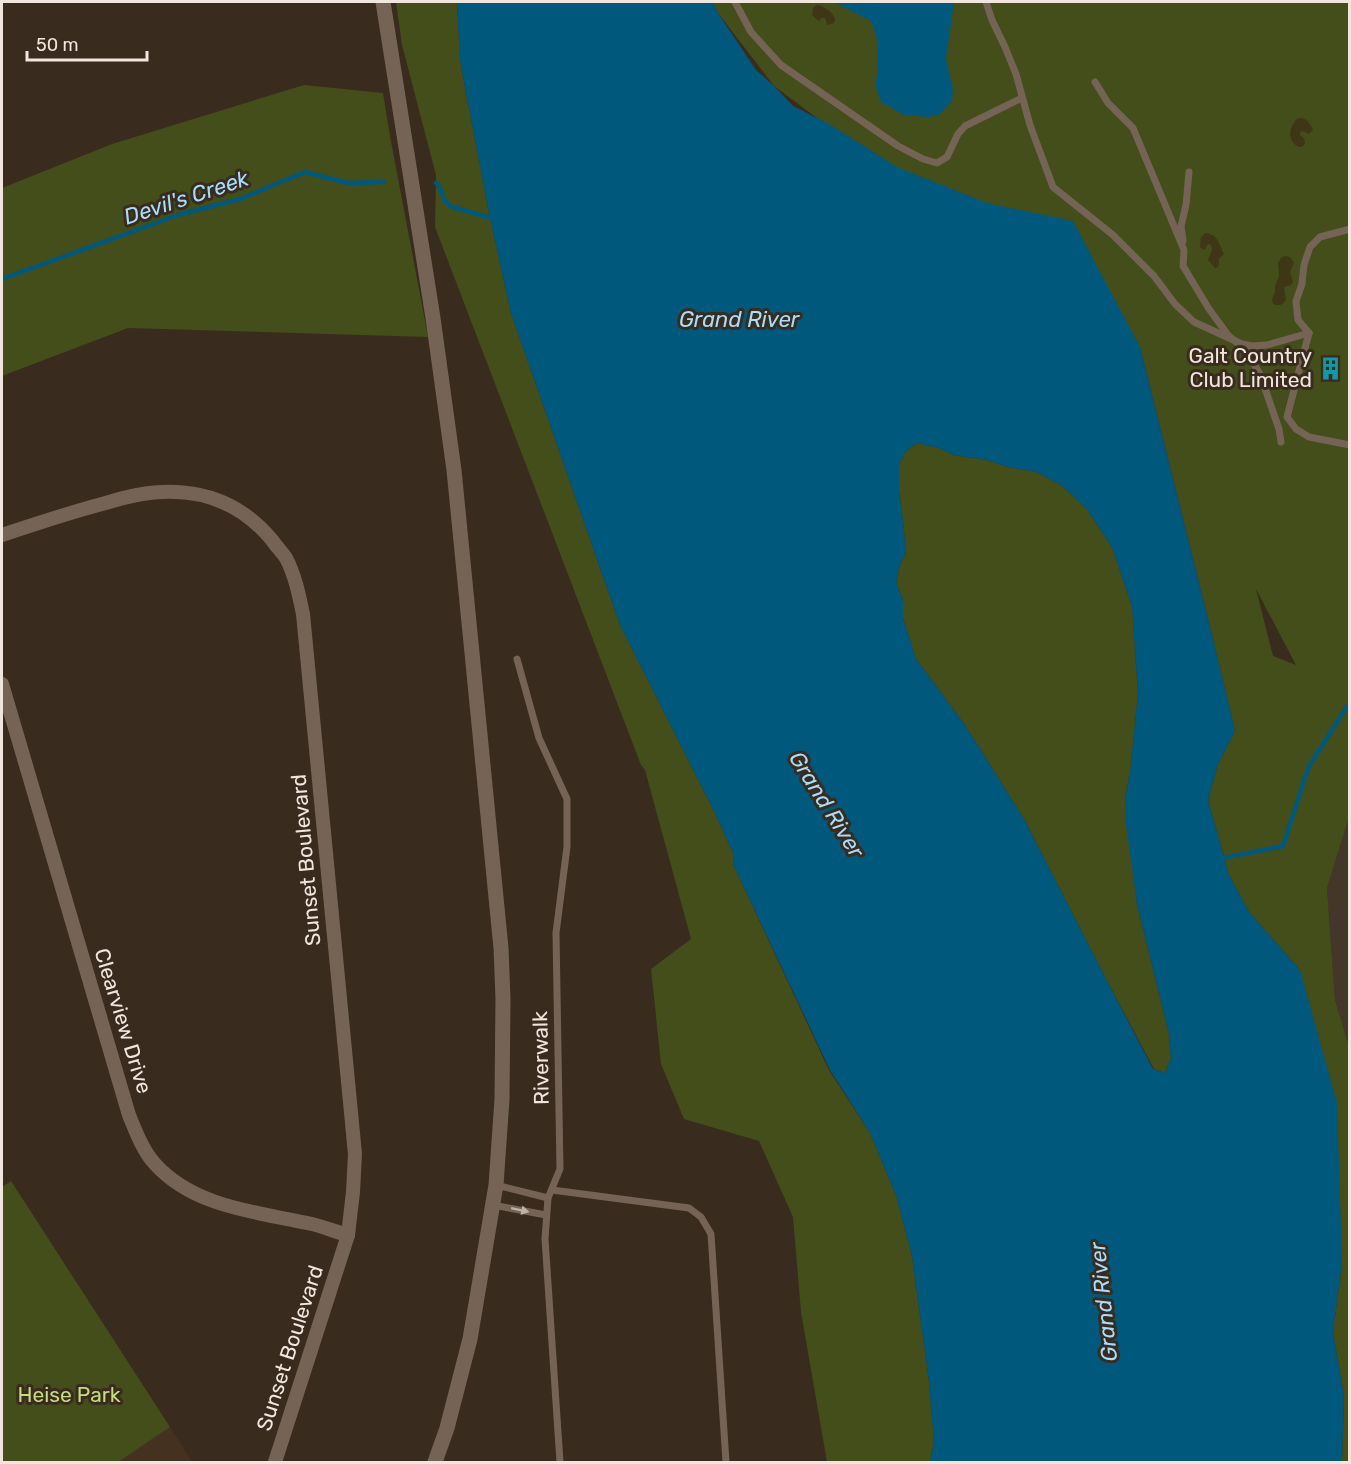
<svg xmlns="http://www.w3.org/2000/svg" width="1351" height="1464" font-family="Rubik,sans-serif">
	<rect width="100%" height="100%" fill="#3a2b1f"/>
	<path fill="#453120" d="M 170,1427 L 192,1462 L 118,1462 Z"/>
	<path fill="#44372a" d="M 1349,813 L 1349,1051 L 1335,1000 L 1327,888 Z"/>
	<g fill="#434e1a" fill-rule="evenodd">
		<path d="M 396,2 L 457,2 L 460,59 L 465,87 L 490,218 L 511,313 L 620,625 L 715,813 L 734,855 L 733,864 L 829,1070 L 870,1133 L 896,1195 L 912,1256 L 929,1381 L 934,1442 L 930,1462 L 827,1462 L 801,1312 L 793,1217 L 759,1141 L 684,1119 L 661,1064 L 651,969 L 691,939 L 645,770 L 641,765 L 435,227 L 436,175 L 402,45 Z"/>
		<path d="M 712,2 L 1349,2 L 1350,813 L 1327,888 L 1335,1000 L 1350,1051 L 1349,1462 L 1342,1462 L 1344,1396 L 1333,1332 L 1342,1262 L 1300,970 L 1249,912 L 1229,875 L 1208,800 L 1218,764 L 1235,731 L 1211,631 L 1140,347 L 911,188 L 774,86 L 718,13 ZM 1256,589 L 1296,665 L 1273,656 Z"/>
		<path d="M 304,85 L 383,93 L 390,136 L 428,337 L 128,328 L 2,376 L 2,188 L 112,144 Z"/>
		<path d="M 917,443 L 939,448 L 954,455 L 987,460 L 1008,467 L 1037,472 L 1062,486 L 1086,508 L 1112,547 L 1132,606 L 1138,694 L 1130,773 L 1125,800 L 1137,904 L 1169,1034 L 1171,1058 L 1165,1073 L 1154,1069 L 1106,979 L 1024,819 L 965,725 L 916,659 L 903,618 L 903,600 L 896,582 L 900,565 L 906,552 L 903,521 L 899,492 L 899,464 L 906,451 Z"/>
		<path d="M 11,1181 L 170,1427 L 118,1462 L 2,1462 L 2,1187 Z"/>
	</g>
	<g fill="#3e3615">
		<path d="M 817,5 C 825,7 832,11 835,19 L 834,23 L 827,25 L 825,18 L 821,18 L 819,21 L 812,15 L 813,8 Z"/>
		<path d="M 1298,118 C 1306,117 1310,123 1313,130 L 1309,134 L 1303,131 L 1300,132 L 1300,135 L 1304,138 L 1305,143 L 1303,146 L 1299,147 C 1286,141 1289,126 1298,118 Z"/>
		<path d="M 1205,233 C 1218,234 1219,244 1224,254 L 1219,259 L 1219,265 L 1217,268 L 1215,268 L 1208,260 L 1212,250 L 1211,245 L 1208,244 L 1204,250 L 1200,247 L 1201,238 Z"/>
		<path d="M 1285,256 L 1290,257 L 1294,263 L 1290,272 L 1293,282 L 1291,285 L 1284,287 L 1286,300 C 1283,305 1279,306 1273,304 L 1272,299 L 1275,292 L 1275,286 L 1279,276 L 1278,263 L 1281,258 Z"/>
	</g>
	<g fill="#00597c" fill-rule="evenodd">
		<path d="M 457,2 L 713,2 L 718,13 L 756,70 L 774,86 L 793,106 L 829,124 L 897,167 L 987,203 L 1073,221 L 1140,347 L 1211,631 L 1235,731 L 1218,764 L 1208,800 L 1229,875 L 1249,912 L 1300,970 L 1337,1103 L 1342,1262 L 1333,1332 L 1344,1396 L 1342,1462 L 930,1462 L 934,1442 L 929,1381 L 912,1256 L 896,1195 L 870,1133 L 830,1070 L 733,864 L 734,855 L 715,813 L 620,625 L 511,313 L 490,218 L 465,87 L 460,59 ZM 917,443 L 939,448 L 954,455 L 987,460 L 1008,467 L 1037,472 L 1062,486 L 1086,508 L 1112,547 L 1132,606 L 1138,694 L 1130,773 L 1125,800 L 1126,824 L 1137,904 L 1169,1034 L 1171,1058 L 1165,1073 L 1153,1069 L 1106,979 L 1024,819 L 965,725 L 916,659 L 903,618 L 903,600 L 896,582 L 900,565 L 906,552 L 903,521 L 899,492 L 899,464 L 906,451 Z"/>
		<path d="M 834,2 L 954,2 L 946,59 L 953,89 L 952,101 L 940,114 L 929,117 L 904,115 L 881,102 L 875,84 L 878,70 L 878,44 L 873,25 L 869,20 Z"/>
	</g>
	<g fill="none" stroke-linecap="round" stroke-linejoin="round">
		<g stroke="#00597c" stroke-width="4.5">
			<path d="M 436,183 L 438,184 L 445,201 L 450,206 L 490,218"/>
			<path d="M 2,279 L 178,215 L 240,199 L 305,172 L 348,183 L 384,182"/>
			<path d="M 1219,859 L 1283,846 L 1309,766 L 1350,702"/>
		</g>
		<g stroke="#756456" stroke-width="7">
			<path d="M 735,2 L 751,32 L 781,65 L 898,146 L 923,159 L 937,163 L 947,157 L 958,134 L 965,126 L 1022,98"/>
			<path d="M 986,2 L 992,20 L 1005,47 L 1016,74 L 1030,125 L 1053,187 L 1113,235 L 1154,276 L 1175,304 L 1194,322 L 1242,344 L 1252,346 L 1267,345 L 1309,333"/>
			<path d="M 1095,82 L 1108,103 L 1133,128 L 1184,250 L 1183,266 L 1209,309 L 1228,335 L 1245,350 L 1260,374 L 1279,429 L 1281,442"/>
			<path d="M 1183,241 L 1181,226 L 1186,205 L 1189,172"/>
			<path d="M 1309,333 L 1287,417 L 1296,429 L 1309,437 L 1350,445"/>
			<path d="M 1309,333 L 1298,320 L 1296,301 L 1302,284 L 1304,265 L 1310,247 L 1320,237 L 1350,229"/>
			<path d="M 517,659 L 539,738 L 567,799 L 567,847 L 556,933 L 560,1169 L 548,1198 L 545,1239 L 560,1462"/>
			<path d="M 496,1185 L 548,1198"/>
			<path d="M 552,1190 L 689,1208 L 701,1217 L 711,1234 L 726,1462"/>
			<path d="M 493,1205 L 546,1215"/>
		</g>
		<g stroke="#756456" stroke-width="14">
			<path d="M 2,535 C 35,524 68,513 102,504 C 113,501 125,497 137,495 C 190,485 237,498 272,540 C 276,546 282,552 286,558 C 295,575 299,595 303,614 L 355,1154 L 353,1192 L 348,1235 L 275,1462"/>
			<path d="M 2,684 L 129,1115 C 136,1132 143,1151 155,1164 C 195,1208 258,1212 312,1224 C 324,1227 336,1232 348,1235"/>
		</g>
		<path stroke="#756456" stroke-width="15" d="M 383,2 L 433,318 L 454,470 L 501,948 L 503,999 L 502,1099 L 496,1185 L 470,1339 L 447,1428 L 435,1462"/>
	</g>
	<defs><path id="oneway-solid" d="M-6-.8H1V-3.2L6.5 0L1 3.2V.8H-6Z" transform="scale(1.5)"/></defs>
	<use fill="#bfb2a8" href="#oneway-solid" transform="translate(520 1210) rotate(12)"/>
	<defs>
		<symbol id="building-bare" viewBox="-9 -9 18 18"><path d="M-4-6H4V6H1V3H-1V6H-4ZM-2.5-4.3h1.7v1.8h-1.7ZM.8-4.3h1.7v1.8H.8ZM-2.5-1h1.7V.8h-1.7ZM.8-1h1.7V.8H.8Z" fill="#0f9aa8" stroke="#3a2b1f" stroke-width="2.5" paint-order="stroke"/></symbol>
	</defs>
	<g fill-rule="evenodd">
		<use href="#building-bare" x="1314" y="352" width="33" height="33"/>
	</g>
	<g text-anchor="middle" stroke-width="6" stroke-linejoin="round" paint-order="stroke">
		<g font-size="21" fill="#f0e6de" stroke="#3a2b1f" text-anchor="end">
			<text x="1312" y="363">Galt Country<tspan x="1312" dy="24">Club Limited</tspan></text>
		</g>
		<g font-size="21" fill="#f0e6de" stroke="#3a2b1f">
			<text transform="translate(306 860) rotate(-95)" y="7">Sunset Boulevard</text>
			<text transform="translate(123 1021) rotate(73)" y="7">Clearview Drive</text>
			<text transform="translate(541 1058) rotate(-91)" y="7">Riverwalk</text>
			<text transform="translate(290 1348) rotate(-72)" y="7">Sunset Boulevard</text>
		</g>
		<g font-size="21" fill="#c4dc7e" stroke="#3a2b1f">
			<text x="69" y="1402">Heise Park</text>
		</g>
		<g font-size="22" font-style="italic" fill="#a5defd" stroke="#3a2b1f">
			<text transform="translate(186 197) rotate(-18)" y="8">Devil's Creek</text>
			<text x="739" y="327">Grand River</text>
			<text transform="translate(827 804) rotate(58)" y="8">Grand River</text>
			<text transform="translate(1103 1302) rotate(-96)" y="8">Grand River</text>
		</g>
	</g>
	<rect width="1351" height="1464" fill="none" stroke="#f0e6de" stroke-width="6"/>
	<path d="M27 51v9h120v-9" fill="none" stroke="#f0e6de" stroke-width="3"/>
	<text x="36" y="51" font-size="18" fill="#f0e6de" stroke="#3a2b1f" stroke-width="4.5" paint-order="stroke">50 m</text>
</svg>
